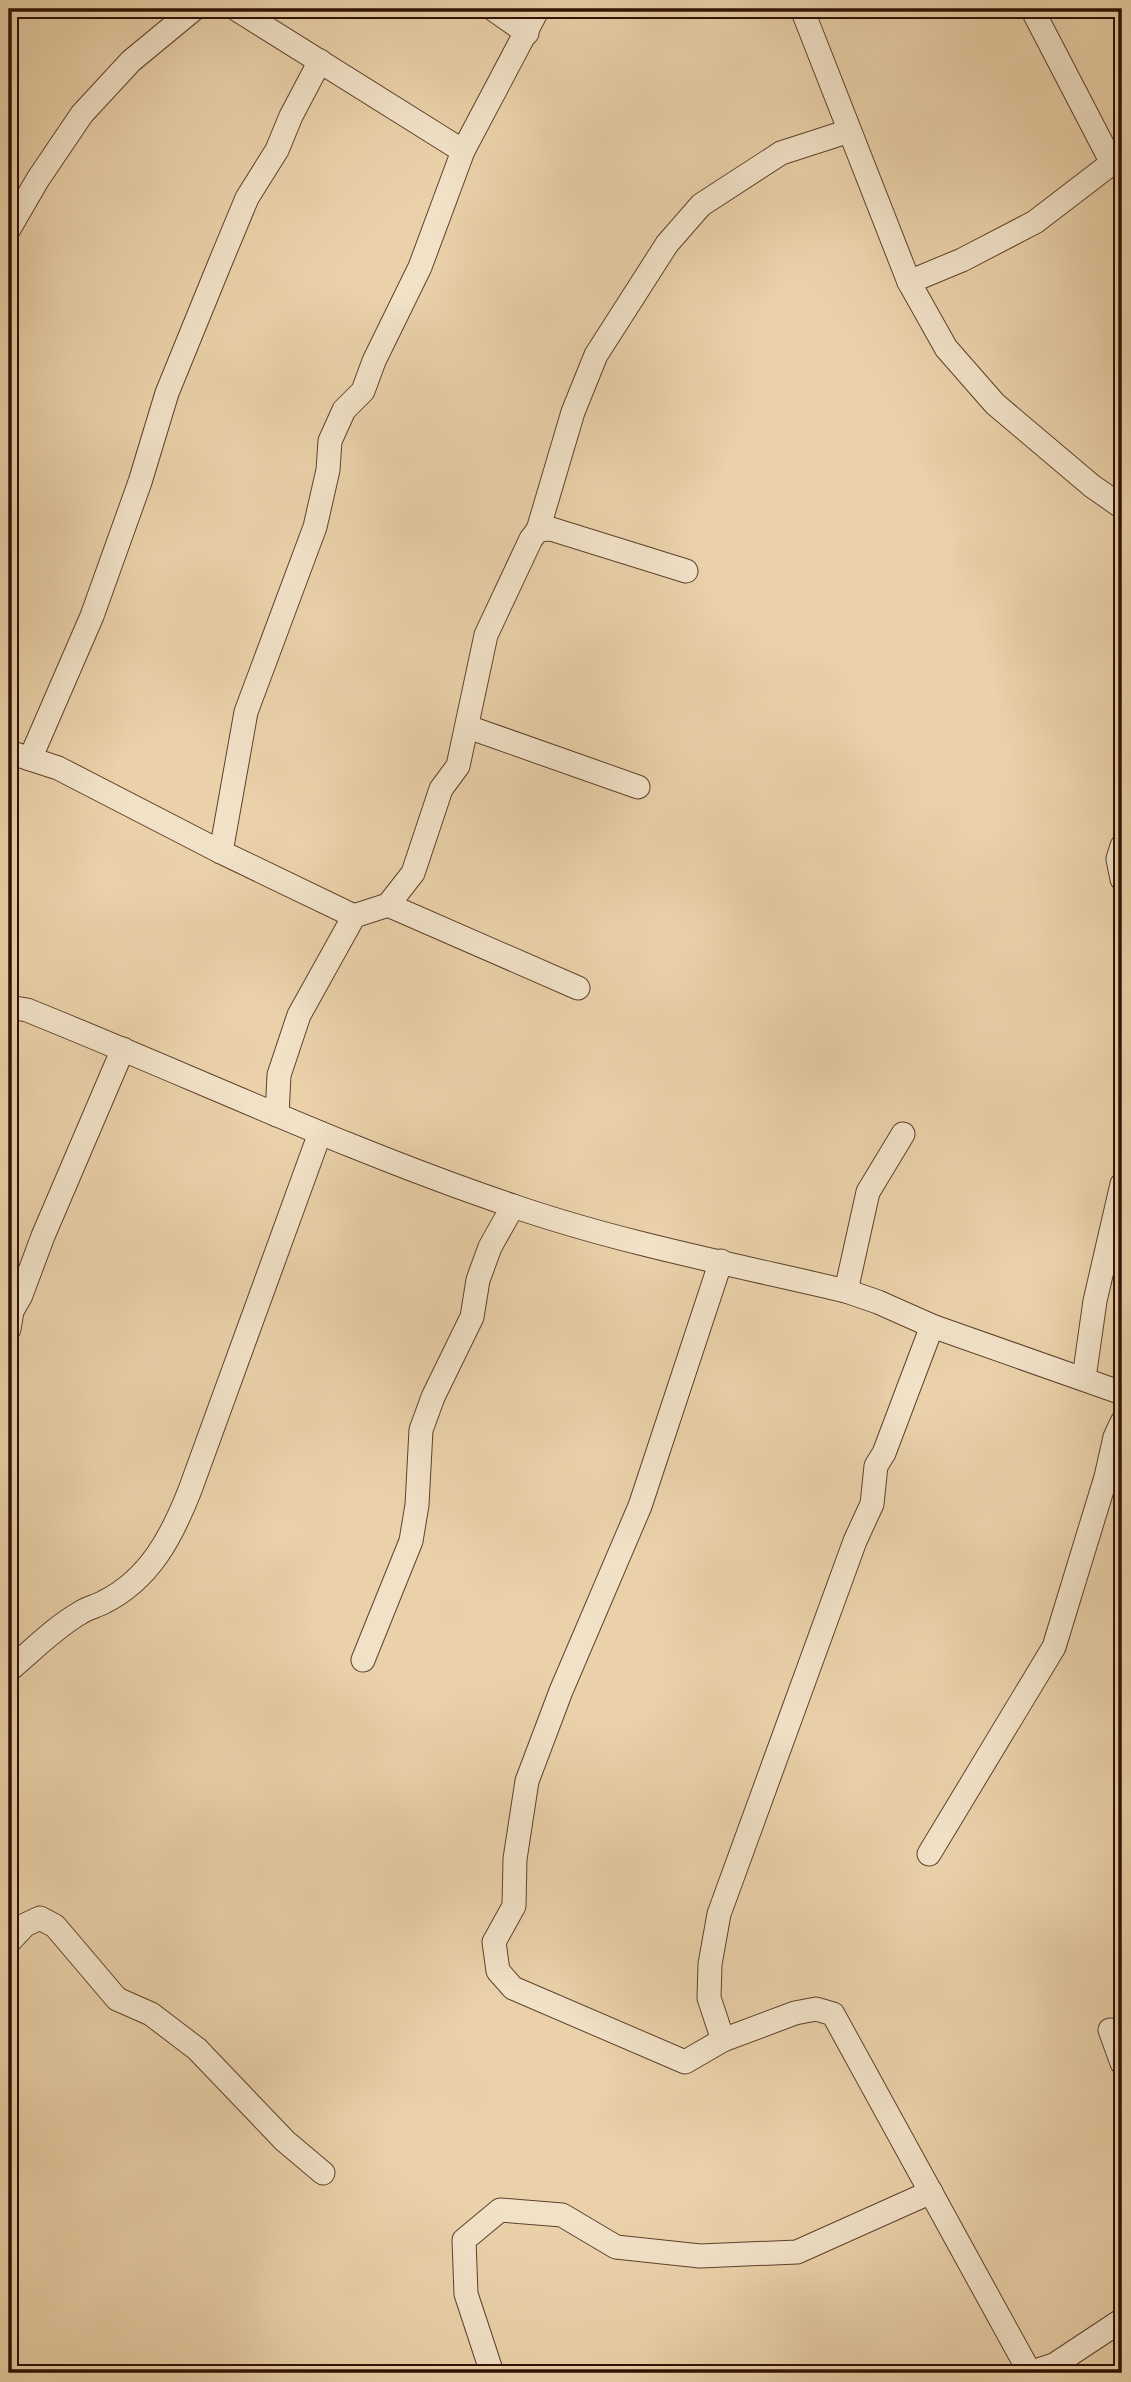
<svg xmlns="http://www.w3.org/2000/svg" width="1131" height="2382" font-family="'EB Garamond',serif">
	<rect width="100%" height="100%" fill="#ead1a9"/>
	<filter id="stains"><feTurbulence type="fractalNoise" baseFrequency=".00286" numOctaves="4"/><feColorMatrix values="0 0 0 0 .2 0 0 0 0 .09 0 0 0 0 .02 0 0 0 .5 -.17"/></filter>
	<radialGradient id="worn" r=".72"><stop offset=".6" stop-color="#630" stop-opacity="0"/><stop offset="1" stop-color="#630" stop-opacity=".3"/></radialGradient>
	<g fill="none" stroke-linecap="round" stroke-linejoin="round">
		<defs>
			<g id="minor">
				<path d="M 236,9 L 463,151"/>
				<path d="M 493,9 L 527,33"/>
				<path d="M 802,9 L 909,282 L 946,348 L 995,404 L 1092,486 L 1122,507"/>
				<path d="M 1032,9 L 1112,163"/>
				<path d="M 9,229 L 38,179 L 82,114 L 131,61 L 194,9"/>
				<path d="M 909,282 L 962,260 L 1035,222 L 1112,163 L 1122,158"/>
				<path d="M 538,530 L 573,412 L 596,355 L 667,244 L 701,205 L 781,153 L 849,131"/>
				<path d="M 468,727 L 638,787"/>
				<path d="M 9,752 L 58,768 L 221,852 L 354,916"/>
				<path d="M 30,759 L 92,616 L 140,482 L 167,393 L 220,263 L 247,198 L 277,150 L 291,116 L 320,61"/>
				<path d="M 1122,846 L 1118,859 L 1122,879"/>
				<path d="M 221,852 L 246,712 L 315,527 L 328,470 L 330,441 L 344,410 L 363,391 L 374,361 L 420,267 L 463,151 L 538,9"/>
				<path d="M 388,905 L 578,988"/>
				<path d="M 9,1007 L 27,1010 C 189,1075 347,1150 513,1206 C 621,1243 735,1265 846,1291 L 878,1302 L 932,1326 L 1122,1393"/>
				<path d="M 277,1115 L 279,1075 L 299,1015 L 354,916 L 388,905 L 413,873 L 441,789 L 458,766 L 486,635 L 531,539 L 538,530 L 551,529 L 686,571"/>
				<path d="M 721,1261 L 640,1506 L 561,1691 L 527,1781 L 515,1859 L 514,1906 L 494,1942 L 498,1971 L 513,1988 L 685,2062 L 723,2040 L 795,2013 L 816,2009 L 833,2014 L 1030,2373"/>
				<path d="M 846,1291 L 868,1192 L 903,1134"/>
				<path d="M 9,1329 L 12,1311 L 21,1295 L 43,1236 L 123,1049"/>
				<path d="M 1084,1378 L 1095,1301 L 1122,1184"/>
				<path d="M 363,1660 L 411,1541 L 417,1505 L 421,1430 L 433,1397 L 472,1317 L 478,1280 L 490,1247 L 513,1206"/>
				<path d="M 9,1670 C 32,1651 54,1628 80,1613 C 87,1608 97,1606 104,1602 C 150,1579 172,1536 190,1490 L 320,1133"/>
				<path d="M 929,1854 L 1054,1647 L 1106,1477 L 1115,1437 L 1122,1422"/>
				<path d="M 9,1942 L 25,1925 L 40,1918 L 55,1926 L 117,1999 L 151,2014 L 197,2049 L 285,2141 L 323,2173"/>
				<path d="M 1110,2030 L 1122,2063"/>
				<path d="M 723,2040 L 709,1998 L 710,1964 L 719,1914 L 855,1541 L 872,1504 L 876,1466 L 884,1453 L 932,1326"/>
				<path d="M 492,2373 L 466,2294 L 464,2240 L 500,2210 L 562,2215 L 616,2247 L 700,2256 L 797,2252 L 931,2192"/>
				<path d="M 1029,2373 L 1054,2365 L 1122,2320"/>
			</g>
		</defs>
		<use href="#minor" stroke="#5e412c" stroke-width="25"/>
		<use href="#minor" stroke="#f1e1c7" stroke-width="23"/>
	</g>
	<rect width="1131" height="2382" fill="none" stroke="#ead1a9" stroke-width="35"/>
	<rect x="10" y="10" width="1110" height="2361" fill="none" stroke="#301103" stroke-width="3.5"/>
	<rect x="18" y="18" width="1096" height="2347" fill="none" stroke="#301103" stroke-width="2"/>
	<rect width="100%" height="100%" filter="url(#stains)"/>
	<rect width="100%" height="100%" fill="url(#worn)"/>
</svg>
